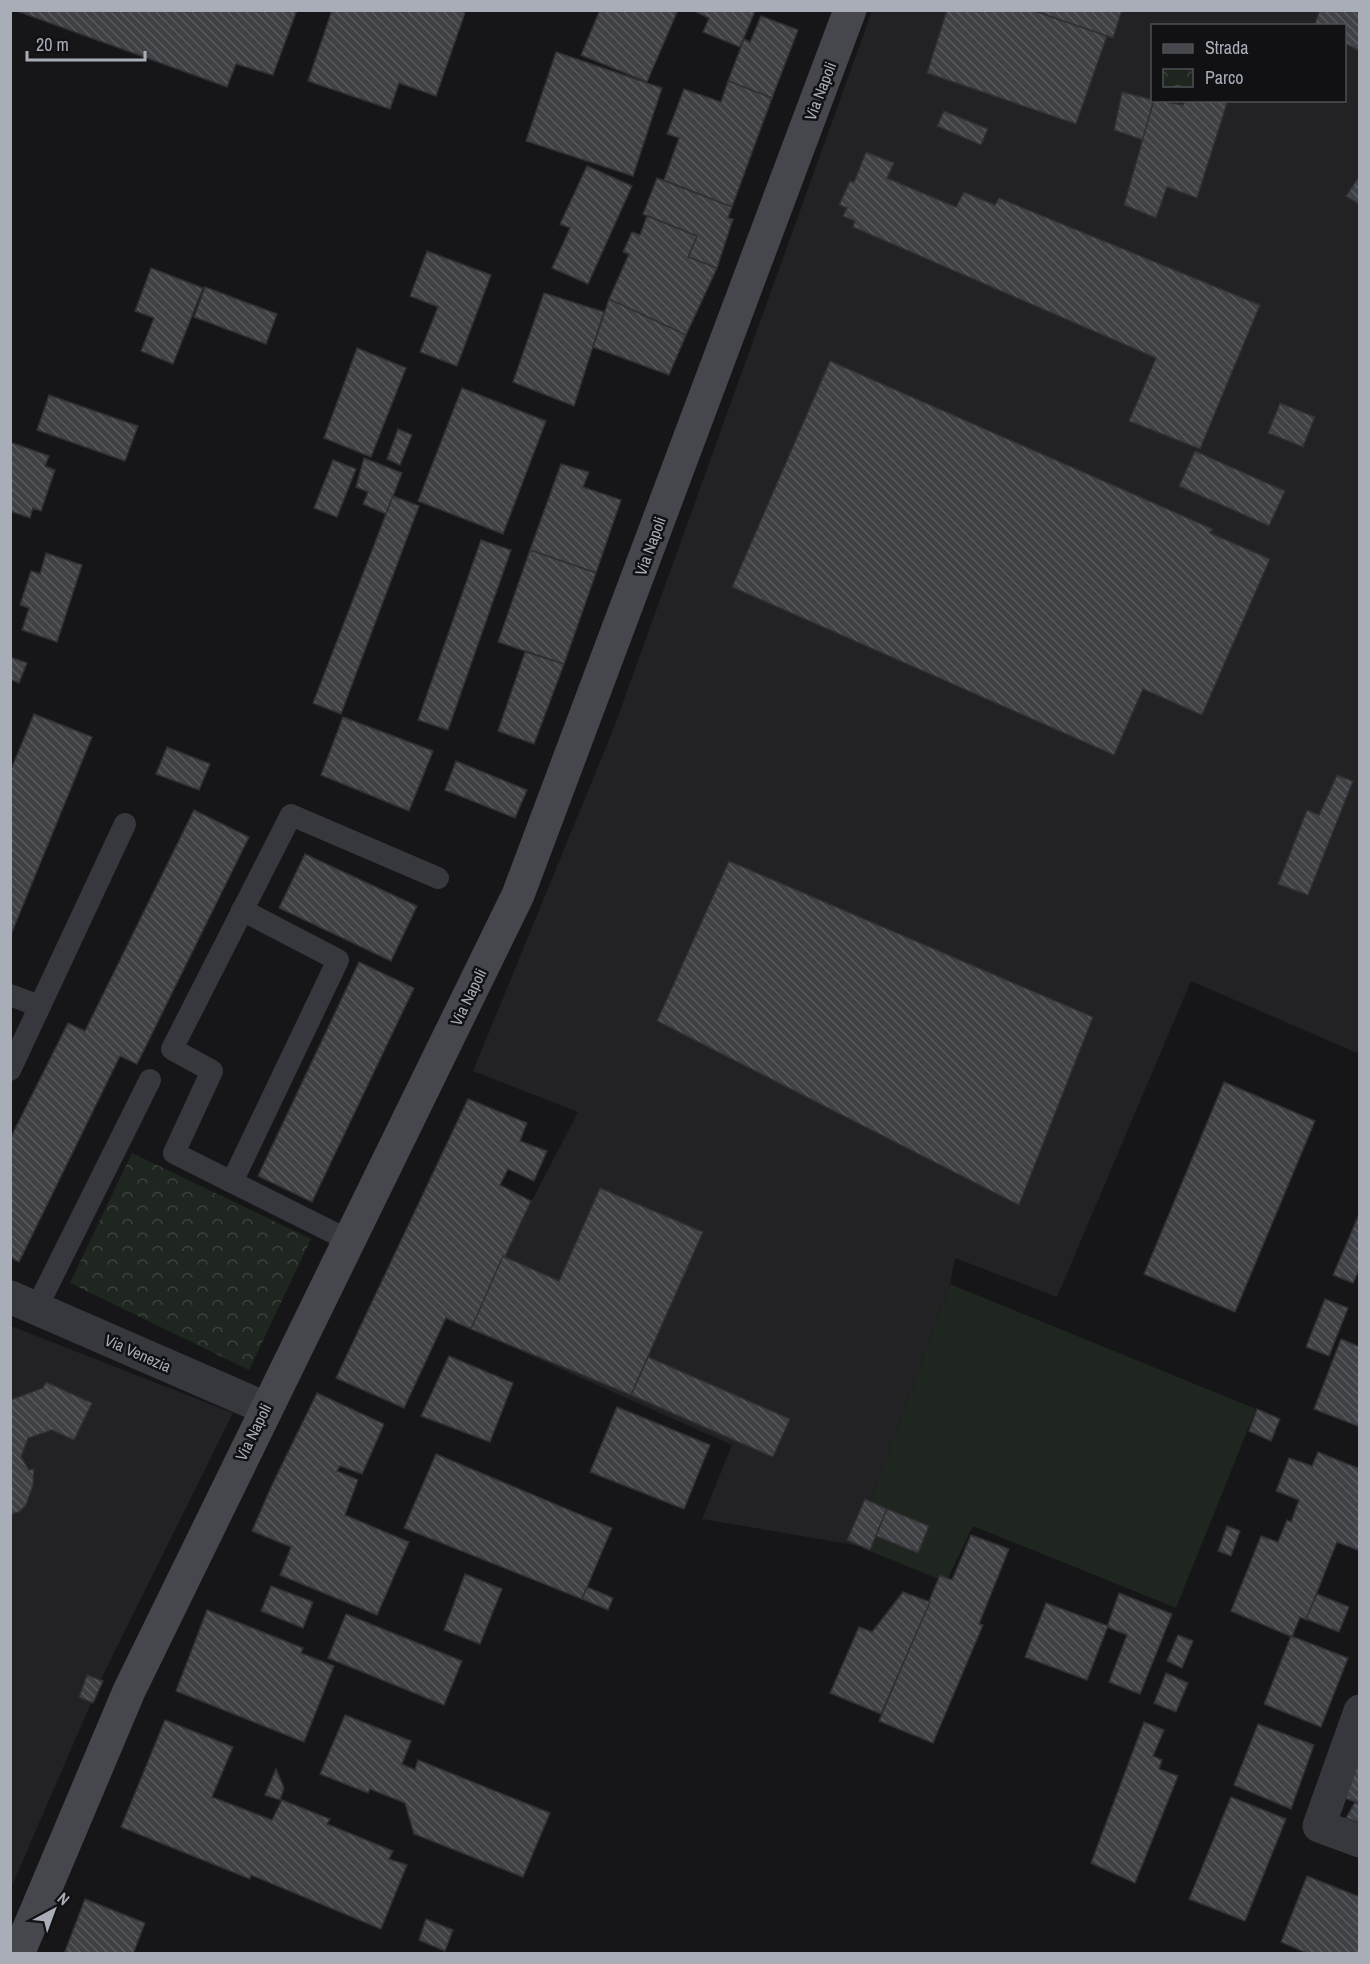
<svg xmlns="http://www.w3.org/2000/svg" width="1370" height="1964" font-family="'Archivo Narrow',sans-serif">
	<defs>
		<pattern id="park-crowns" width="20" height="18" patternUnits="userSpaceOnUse" patternTransform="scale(1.5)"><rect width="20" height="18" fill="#1e261f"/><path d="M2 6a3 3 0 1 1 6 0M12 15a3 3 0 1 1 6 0" fill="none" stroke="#3c433d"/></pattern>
		<pattern id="building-back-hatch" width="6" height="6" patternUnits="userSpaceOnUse" patternTransform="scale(1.5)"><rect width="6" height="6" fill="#404145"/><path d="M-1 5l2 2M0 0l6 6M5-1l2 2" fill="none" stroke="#595a5e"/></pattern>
	</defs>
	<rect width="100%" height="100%" fill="#161618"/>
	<g fill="#222225" fill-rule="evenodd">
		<path d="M 872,11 L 1359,11 L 1360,1046 L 1357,1053 L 1191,981 L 1057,1297 L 955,1258 L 950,1284 L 855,1545 L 702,1519 L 732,1445 L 471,1329 L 503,1256 L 578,1112 L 473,1071 L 613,730 ZM 1152,26 L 1344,26 L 1344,100 L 1152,100 Z"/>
		<path d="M 11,1326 L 233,1413 L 104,1673 L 11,1888 Z"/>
	</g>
	<path fill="#1e261f" d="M 950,1284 L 1256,1409 L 1176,1608 L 973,1526 L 946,1582 L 855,1545 Z"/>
	<path fill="url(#park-crowns)" d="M 132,1153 L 311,1239 L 249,1370 L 70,1283 Z"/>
	<g fill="url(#building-back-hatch)" stroke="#303034" stroke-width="1.5">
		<path d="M 14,10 L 297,10 L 273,75 L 236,64 L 227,87 Z"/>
		<path d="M 332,10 L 459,10 L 465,13 L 436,96 L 399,83 L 390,109 L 308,81 Z"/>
		<path d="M 600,10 L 678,10 L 647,82 L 581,55 Z"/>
		<path d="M 947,10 L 1032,10 L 1107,36 L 1076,124 L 927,73 Z"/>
		<path d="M 1032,10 L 1122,10 L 1113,38 Z"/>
		<path d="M 1320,10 L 1360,10 L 1360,51 L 1344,43 L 1344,26 L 1314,26 Z"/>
		<path d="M 694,11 L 694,10 L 755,11 L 740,47 L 703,32 L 709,18 Z"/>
		<path d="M 761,16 L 798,30 L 772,98 L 728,81 L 744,39 L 750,42 Z"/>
		<path d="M 556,52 L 662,88 L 633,176 L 526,141 Z"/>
		<path d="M 728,81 L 772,98 L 732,207 L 664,180 L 679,138 L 667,134 L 684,89 L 721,102 Z"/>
		<path d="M 1122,92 L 1154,100 L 1143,140 L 1114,130 Z"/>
		<path d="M 1154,100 L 1183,105 L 1185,100 L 1228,100 L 1197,198 L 1167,187 L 1156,218 L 1124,205 Z"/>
		<path d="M 944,111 L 988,129 L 981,145 L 937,126 Z"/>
		<path d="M 866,152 L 894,163 L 887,178 L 956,207 L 964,192 L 995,205 L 999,198 L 1260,305 L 1200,449 L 1129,421 L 1156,358 L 853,227 L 855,221 L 843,216 L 847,208 L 839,205 L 850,181 L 854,182 Z"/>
		<path d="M 587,166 L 632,186 L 588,284 L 552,268 L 570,228 L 560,224 Z"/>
		<path d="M 1360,175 L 1360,205 L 1346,196 Z"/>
		<path d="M 657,178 L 732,207 L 728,218 L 733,219 L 717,268 L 688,257 L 697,236 L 643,214 Z"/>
		<path d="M 647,216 L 697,236 L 688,257 L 717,268 L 686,335 L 609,299 L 629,254 L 623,252 L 632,232 L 640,235 Z"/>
		<path d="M 427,251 L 491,275 L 457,366 L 420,352 L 438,307 L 410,296 Z"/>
		<path d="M 151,268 L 203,288 L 173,364 L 141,351 L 154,318 L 135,311 Z"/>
		<path d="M 205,287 L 277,314 L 266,344 L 194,317 Z"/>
		<path d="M 544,293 L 604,312 L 574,406 L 513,382 Z"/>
		<path d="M 609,299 L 686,335 L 669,375 L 593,347 Z"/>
		<path d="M 357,348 L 406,368 L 371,457 L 324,438 Z"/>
		<path d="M 830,361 L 1213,529 L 1210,533 L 1270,559 L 1202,715 L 1143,689 L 1114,755 L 732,587 Z"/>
		<path d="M 462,388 L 546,421 L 503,534 L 418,501 Z"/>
		<path d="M 49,395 L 138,426 L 125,461 L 37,430 Z"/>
		<path d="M 1280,403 L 1315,417 L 1303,447 L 1268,433 Z"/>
		<path d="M 398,429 L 412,435 L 400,465 L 387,459 Z"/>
		<path d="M 10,442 L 49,456 L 45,466 L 55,470 L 41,511 L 33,508 L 30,518 L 10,511 Z"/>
		<path d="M 1195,451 L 1285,491 L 1269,526 L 1179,486 Z"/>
		<path d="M 364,458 L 402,473 L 386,514 L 363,504 L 368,492 L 356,487 Z"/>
		<path d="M 333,460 L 356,469 L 337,517 L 314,508 Z"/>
		<path d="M 561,464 L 589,472 L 583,487 L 621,500 L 596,573 L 530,550 Z"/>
		<path d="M 393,496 L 419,506 L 341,714 L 313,703 Z"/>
		<path d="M 481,540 L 511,550 L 448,730 L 418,720 Z"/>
		<path d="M 530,550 L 596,573 L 564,664 L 498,642 Z"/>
		<path d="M 46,553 L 82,565 L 57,642 L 22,630 L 29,608 L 20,605 L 31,571 L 40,574 Z"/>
		<path d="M 525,652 L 564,664 L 534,744 L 498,731 Z"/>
		<path d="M 10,657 L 27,663 L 19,683 L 10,679 Z"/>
		<path d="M 34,714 L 92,737 L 10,937 L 10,772 Z"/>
		<path d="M 343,717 L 433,751 L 409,811 L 321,775 Z"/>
		<path d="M 167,747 L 210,764 L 199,790 L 156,774 Z"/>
		<path d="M 456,761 L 527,790 L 515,818 L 445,790 Z"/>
		<path d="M 1337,775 L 1353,781 L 1308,895 L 1278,884 L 1307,810 L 1319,815 Z"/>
		<path d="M 194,810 L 249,837 L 137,1064 L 120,1056 L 19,1262 L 10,1257 L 10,1139 L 68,1023 L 85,1031 Z"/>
		<path d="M 305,854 L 417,906 L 391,961 L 279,908 Z"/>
		<path d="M 729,861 L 1093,1017 L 1019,1205 L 657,1021 Z"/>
		<path d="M 359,962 L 414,988 L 312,1202 L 258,1176 Z"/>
		<path d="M 1224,1082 L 1315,1121 L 1235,1312 L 1144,1274 Z"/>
		<path d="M 468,1099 L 527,1123 L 520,1141 L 547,1151 L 534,1181 L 508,1169 L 500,1185 L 531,1201 L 471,1329 L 446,1318 L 404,1408 L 336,1378 Z"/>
		<path d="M 600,1188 L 703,1232 L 631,1395 L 471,1329 L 503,1256 L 559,1281 Z"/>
		<path d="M 1360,1212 L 1360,1268 L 1353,1283 L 1333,1275 Z"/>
		<path d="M 1325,1299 L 1348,1308 L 1329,1356 L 1306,1347 Z"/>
		<path d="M 1341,1339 L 1360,1347 L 1360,1427 L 1314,1409 Z"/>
		<path d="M 449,1356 L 513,1383 L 490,1442 L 421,1416 Z"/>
		<path d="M 648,1357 L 790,1419 L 773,1457 L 631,1395 Z"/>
		<path d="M 46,1382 L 92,1403 L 74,1440 L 52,1430 L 28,1438 L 21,1457 L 29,1470 L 34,1469 L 33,1485 L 26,1505 L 19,1512 L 10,1514 L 10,1400 L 43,1388 Z"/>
		<path d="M 317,1393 L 384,1424 L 362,1474 L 340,1466 L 337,1471 L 358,1480 L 345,1515 L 409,1542 L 377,1615 L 280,1575 L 291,1547 L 252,1531 L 271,1487 Z"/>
		<path d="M 617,1407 L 710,1445 L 684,1509 L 590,1472 Z"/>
		<path d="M 1257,1409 L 1280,1419 L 1271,1441 L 1249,1431 Z"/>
		<path d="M 1318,1452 L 1360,1469 L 1360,1551 L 1337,1542 L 1306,1620 L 1300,1617 L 1292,1637 L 1231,1611 L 1261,1536 L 1278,1542 L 1287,1520 L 1291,1522 L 1299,1500 L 1276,1491 L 1289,1458 L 1312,1466 Z"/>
		<path d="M 436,1454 L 612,1528 L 582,1599 L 404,1528 Z"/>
		<path d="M 865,1499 L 887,1509 L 870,1550 L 847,1540 Z"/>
		<path d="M 887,1509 L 929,1526 L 918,1553 L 876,1536 Z"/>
		<path d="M 1227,1526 L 1240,1531 L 1231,1556 L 1218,1551 Z"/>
		<path d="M 971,1535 L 1009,1549 L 979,1624 L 983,1625 L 933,1743 L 879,1721 L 940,1575 L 952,1580 Z"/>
		<path d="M 465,1574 L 502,1589 L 480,1644 L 444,1630 Z"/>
		<path d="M 271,1586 L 313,1602 L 303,1628 L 261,1611 Z"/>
		<path d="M 587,1587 L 613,1598 L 608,1610 L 582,1599 Z"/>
		<path d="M 903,1592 L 930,1602 L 881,1714 L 830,1693 L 859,1627 L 872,1632 Z"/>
		<path d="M 1119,1593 L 1172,1614 L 1140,1694 L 1109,1682 L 1127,1635 L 1107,1627 Z"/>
		<path d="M 1317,1594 L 1349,1607 L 1339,1632 L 1306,1619 Z"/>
		<path d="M 1046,1603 L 1108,1626 L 1087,1680 L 1025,1657 Z"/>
		<path d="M 207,1610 L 303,1648 L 301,1653 L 334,1666 L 304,1742 L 176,1691 Z"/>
		<path d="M 346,1614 L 462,1661 L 444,1705 L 328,1658 Z"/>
		<path d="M 1178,1635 L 1193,1641 L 1182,1668 L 1167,1661 Z"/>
		<path d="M 1291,1636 L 1348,1658 L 1321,1727 L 1264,1704 Z"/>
		<path d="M 1166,1673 L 1188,1683 L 1176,1712 L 1154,1703 Z"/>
		<path d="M 87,1675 L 103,1681 L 93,1703 L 79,1697 Z"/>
		<path d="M 345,1715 L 411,1741 L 402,1764 L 415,1770 L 418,1760 L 550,1813 L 523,1877 L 414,1834 L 405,1803 L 370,1789 L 368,1793 L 320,1774 Z"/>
		<path d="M 165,1720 L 233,1747 L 212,1797 L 272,1820 L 282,1800 L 330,1819 L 327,1824 L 393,1851 L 389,1859 L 407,1865 L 381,1929 L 251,1875 L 250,1879 L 121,1827 Z"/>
		<path d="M 1144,1722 L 1164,1730 L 1153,1756 L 1162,1760 L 1159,1769 L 1178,1776 L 1135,1883 L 1091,1863 Z"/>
		<path d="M 1258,1724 L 1314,1745 L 1291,1809 L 1234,1785 Z"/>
		<path d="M 1360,1748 L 1360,1804 L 1340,1796 Z"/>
		<path d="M 276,1769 L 284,1788 L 280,1800 L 265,1795 Z"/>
		<path d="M 1231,1797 L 1286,1819 L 1245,1921 L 1189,1899 Z"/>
		<path d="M 1355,1802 L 1360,1804 L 1360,1823 L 1346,1818 Z"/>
		<path d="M 1307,1876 L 1360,1897 L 1360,1954 L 1309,1954 L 1281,1942 Z"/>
		<path d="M 85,1899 L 145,1923 L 133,1954 L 64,1954 Z"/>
		<path d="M 426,1919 L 453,1930 L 445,1951 L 419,1940 Z"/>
	</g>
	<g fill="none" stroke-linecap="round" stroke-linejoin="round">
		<g stroke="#37383d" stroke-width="22">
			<path d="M 10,995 L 39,1006"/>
			<path d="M 10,1070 L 125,824"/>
			<path d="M 232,1182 L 338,960 L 242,910"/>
			<path d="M 348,1240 L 174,1153 L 212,1071 L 172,1049 L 291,815 L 438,878"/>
			<path d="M 36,1309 L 150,1080"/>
		</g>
		<g stroke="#37383d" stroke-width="33">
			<path d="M 10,1297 L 265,1408"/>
			<path d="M 1360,1711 L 1319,1826 L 1360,1841"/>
		</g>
		<path stroke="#45474d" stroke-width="33" d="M 18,1954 L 129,1691 L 518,895 L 850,10"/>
	</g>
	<g text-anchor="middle" stroke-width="5" stroke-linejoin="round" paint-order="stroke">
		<g font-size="16" fill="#a8adb8" stroke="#111113">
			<text transform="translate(820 91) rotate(-69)" y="6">Via Napoli</text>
			<text transform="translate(650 546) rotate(-70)" y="6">Via Napoli</text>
			<text transform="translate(468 997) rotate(-64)" y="6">Via Napoli</text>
			<text transform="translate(138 1353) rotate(24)" y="6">Via Venezia</text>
			<text transform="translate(253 1432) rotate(-64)" y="6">Via Napoli</text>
		</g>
	</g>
	<rect width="1370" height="1964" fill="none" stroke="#a8adb8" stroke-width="24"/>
	<rect x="1151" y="24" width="195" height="78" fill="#111113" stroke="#4d4f55" stroke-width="1.5"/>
	<rect x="1163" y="44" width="30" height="9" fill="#45474d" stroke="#4d4f55" stroke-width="1.5"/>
	<text x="1205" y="54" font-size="18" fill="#a8adb8">Strada</text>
	<rect x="1163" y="69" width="30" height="18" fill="url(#park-crowns)" stroke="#4d4f55" stroke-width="1.5"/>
	<text x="1205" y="84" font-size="18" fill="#a8adb8">Parco</text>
	<g transform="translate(54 1910) rotate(41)" stroke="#111113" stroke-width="4.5" paint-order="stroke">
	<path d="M0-4.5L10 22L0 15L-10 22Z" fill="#a8adb8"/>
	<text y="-9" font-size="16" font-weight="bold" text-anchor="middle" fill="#a8adb8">N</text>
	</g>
	<path d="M27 51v9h118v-9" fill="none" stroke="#a8adb8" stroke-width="3"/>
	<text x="36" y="51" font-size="18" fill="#a8adb8" stroke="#111113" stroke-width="4.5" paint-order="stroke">20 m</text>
</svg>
